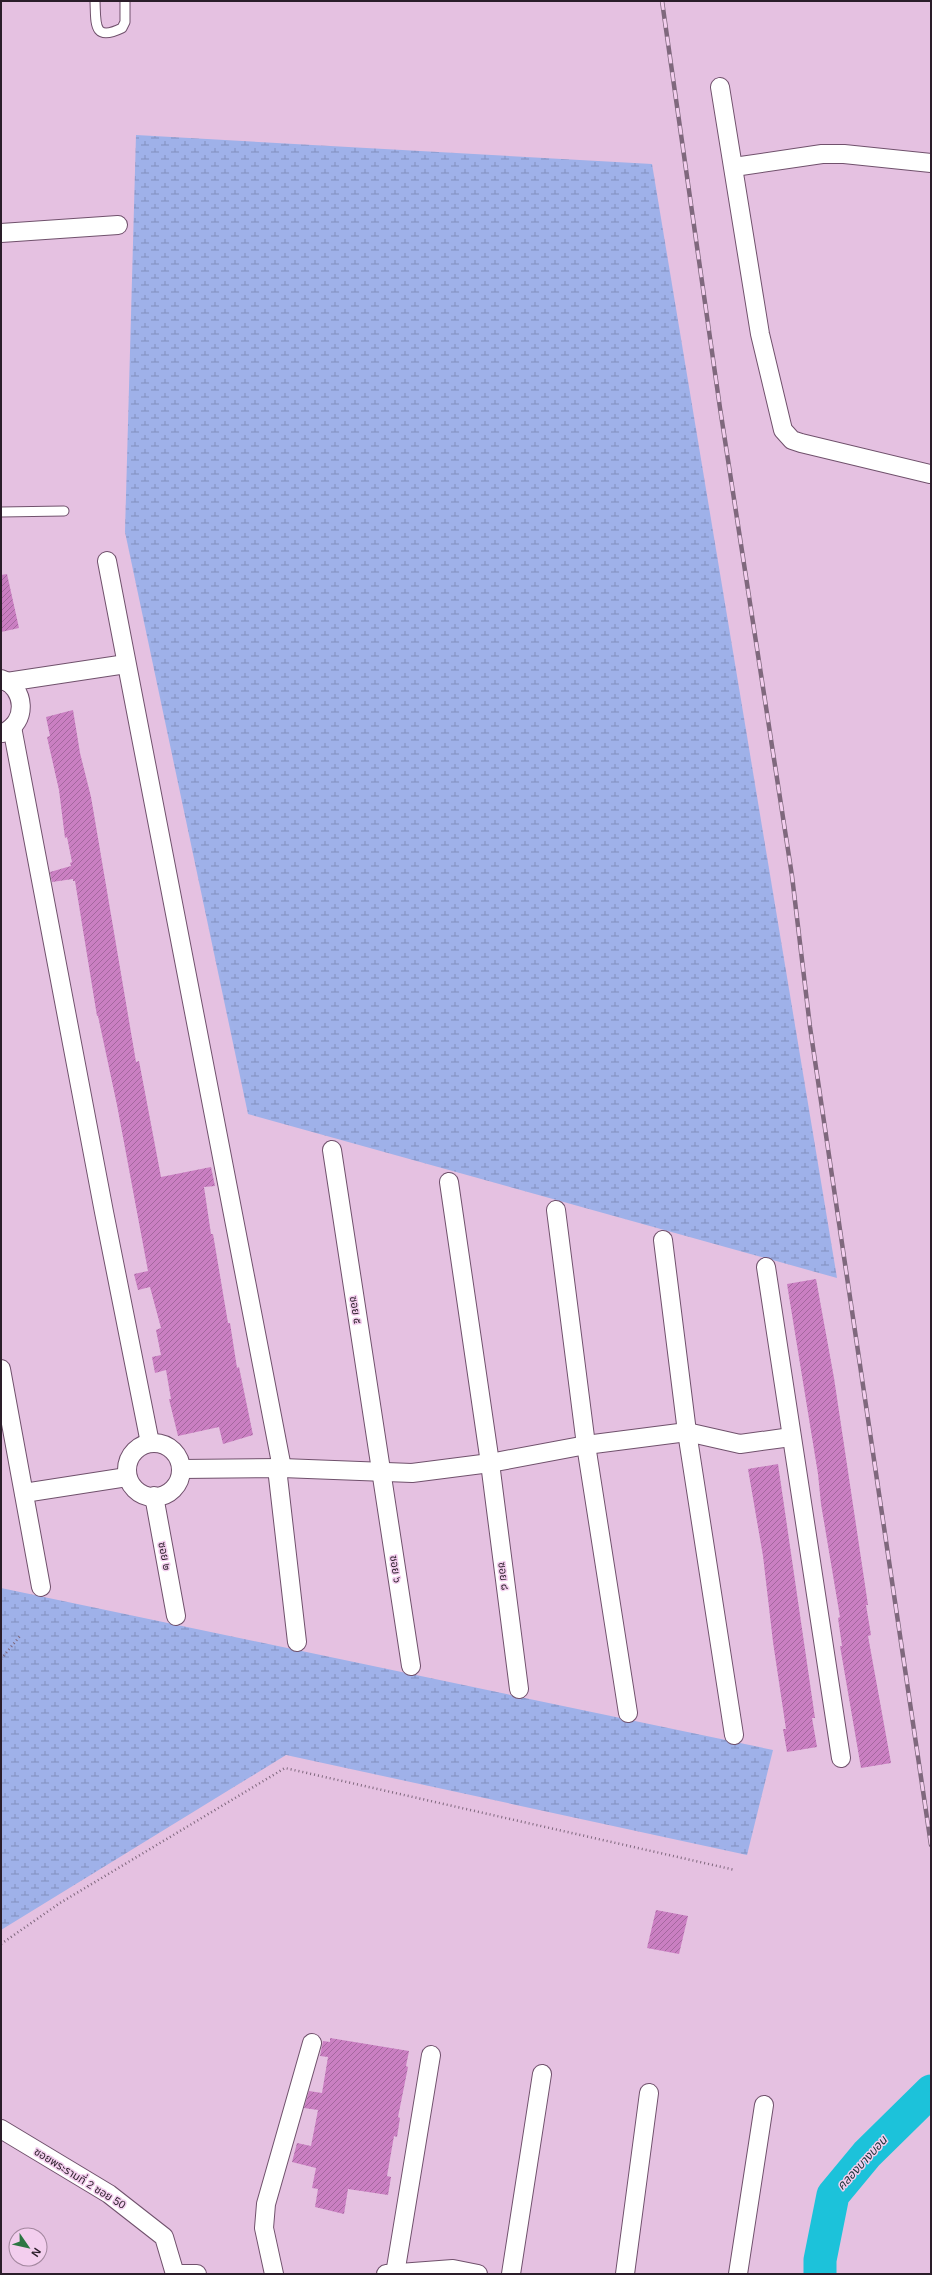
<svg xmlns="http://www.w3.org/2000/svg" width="932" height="2275" font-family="Arial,'Noto Sans Thai',sans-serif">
	<defs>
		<pattern id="wetland-marsh" width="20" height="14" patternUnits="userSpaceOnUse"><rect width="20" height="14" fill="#9fb1e9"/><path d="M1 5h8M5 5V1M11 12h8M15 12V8" fill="none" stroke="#828fbd"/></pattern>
		<pattern id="building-hatch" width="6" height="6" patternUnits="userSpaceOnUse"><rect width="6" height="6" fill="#ca7fc2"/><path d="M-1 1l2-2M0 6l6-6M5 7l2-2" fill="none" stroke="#a4679e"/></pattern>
	</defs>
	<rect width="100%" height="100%" fill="#e5c1e1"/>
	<g fill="url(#wetland-marsh)">
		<path d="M 136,135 L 652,164 L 837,1278 L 248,1114 L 125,532 Z"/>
		<path d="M 1,1588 L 773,1750 L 747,1855 L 286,1755 L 1,1930 Z"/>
	</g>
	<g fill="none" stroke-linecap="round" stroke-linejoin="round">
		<path stroke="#1cc2da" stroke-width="33" d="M 820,2274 L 820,2260 L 833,2195 L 867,2154 L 931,2091"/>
	</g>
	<g fill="url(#building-hatch)">
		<path d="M 7,574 L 19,628 L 1,632 L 1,575 Z"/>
		<path d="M 73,710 L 80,753 L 91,797 L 136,1062 L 139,1061 L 161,1177 L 211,1167 L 215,1186 L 204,1187 L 211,1234 L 213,1234 L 228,1323 L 230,1323 L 237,1368 L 239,1367 L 253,1435 L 223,1444 L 219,1427 L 178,1436 L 169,1399 L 171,1399 L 166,1370 L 155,1373 L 152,1357 L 161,1355 L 156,1330 L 161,1328 L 150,1287 L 138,1290 L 134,1274 L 148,1271 L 117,1105 L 98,1016 L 97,1016 L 75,881 L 73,881 L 73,879 L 52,882 L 50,872 L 71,866 L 70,863 L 72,862 L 67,837 L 65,838 L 59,790 L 47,737 L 50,736 L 46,717 Z"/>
		<path d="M 816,1279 L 834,1378 L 868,1605 L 866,1605 L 871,1635 L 868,1636 L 891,1763 L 861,1768 L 840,1646 L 842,1646 L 838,1618 L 840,1617 L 821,1504 L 818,1474 L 787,1284 Z"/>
		<path d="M 778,1464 L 815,1718 L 812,1718 L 817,1747 L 787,1752 L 783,1729 L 786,1729 L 773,1642 L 763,1556 L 748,1469 Z"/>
		<path d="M 656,1910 L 688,1916 L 679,1954 L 647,1948 Z"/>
		<path d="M 330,2038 L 409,2051 L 406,2066 L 408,2067 L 398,2117 L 400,2118 L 397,2137 L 394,2136 L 387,2176 L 391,2177 L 388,2195 L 348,2189 L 344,2214 L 315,2207 L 318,2189 L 312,2188 L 316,2168 L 292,2162 L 297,2143 L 311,2146 L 318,2110 L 304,2108 L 309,2091 L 322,2093 L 328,2057 L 320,2056 L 323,2041 L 330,2042 Z"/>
	</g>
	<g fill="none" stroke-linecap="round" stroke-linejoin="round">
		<defs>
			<g id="service">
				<path d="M 95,1 C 96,24 93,42 122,28 L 125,22 L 125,1"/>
				<path d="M 1,512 L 64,511"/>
			</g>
			<g id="minor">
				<path d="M 720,87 L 760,334 L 783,430 L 792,440 L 801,443 L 930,474"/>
				<path d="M 734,167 L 822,154 L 844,154 L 931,163"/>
				<path d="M 1,233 L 118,225"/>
				<path d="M 107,561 L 282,1468"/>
				<path d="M 1,679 C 26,687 28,723 3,733"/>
				<path d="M 7,682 L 126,664"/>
				<path d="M 12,727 L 104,1212 L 150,1443"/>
				<path d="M 332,1150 L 411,1666"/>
				<path d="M 449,1182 L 490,1463 L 519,1689"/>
				<path d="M 556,1210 L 586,1445 L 628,1713"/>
				<path d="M 663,1240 L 687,1432 L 734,1735"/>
				<path d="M 766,1267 L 841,1758"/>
				<path d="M 1,1369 L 41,1587"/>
				<circle cx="154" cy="1470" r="27"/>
				<path d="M 277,1468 L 297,1642"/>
				<path d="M 181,1469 L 282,1468 L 412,1473 L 490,1463 L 586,1445 L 687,1432 L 740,1444 L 791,1437"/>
				<path d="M 24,1493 L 127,1477"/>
				<path d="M 154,1496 L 176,1616"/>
				<path d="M 1,2129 L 109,2194 L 164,2237 L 175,2274"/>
				<path d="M 180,2274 L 197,2274"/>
				<path d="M 274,2274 L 264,2228 L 266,2204 L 312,2043"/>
				<path d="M 386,2274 L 453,2269 L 478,2274"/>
				<path d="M 395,2274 L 431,2055"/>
				<path d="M 511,2274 L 542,2074"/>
				<path d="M 625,2274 L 649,2093"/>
				<path d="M 738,2274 L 764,2105"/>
			</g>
		</defs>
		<use href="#service" stroke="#70516c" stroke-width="11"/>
		<use href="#minor" stroke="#70516c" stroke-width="20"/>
		<g stroke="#7e677c" stroke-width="2.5" stroke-dasharray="1 3" stroke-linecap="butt">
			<path d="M 1,1659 L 20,1636"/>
			<path d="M 1,1944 L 60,1903 L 285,1768 L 735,1870"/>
		</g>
		<use href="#service" stroke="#fff" stroke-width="9"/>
		<use href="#minor" stroke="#fff" stroke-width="18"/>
		<defs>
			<path id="rail" d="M 662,1 L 720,408 L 792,876 L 810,1027 L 931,1845"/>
		</defs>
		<use href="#rail" stroke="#7f687d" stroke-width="4.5"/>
		<use href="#rail" stroke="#f3ceee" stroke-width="3" stroke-dasharray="9" stroke-linecap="butt"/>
	</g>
	<g text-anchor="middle" stroke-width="3" stroke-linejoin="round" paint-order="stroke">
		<g font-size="11" fill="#2a1d29" stroke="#f3ceee">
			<text transform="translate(356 1310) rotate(81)" y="4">ซอย ๕</text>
			<text transform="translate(165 1556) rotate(79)" y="4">ซอย ๒</text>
			<text transform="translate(396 1569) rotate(81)" y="4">ซอย ๖</text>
			<text transform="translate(504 1576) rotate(83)" y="4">ซอย ๘</text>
			<text transform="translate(80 2178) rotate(32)" y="4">ซอยพระรามที่ 2 ซอย 50</text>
		</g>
		<g font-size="12" font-style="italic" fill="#193236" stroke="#f3ceee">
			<text transform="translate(862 2163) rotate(-48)" y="4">คลองบางบอน</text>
		</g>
	</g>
	<rect width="932" height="2275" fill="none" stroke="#2a1d29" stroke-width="4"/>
	<g transform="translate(28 2247) rotate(124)"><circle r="19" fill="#f3ceee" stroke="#a3879f"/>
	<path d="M0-3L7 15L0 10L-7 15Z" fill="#2d7643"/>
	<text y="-6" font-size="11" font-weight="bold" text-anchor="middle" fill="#2a1d29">N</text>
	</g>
</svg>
